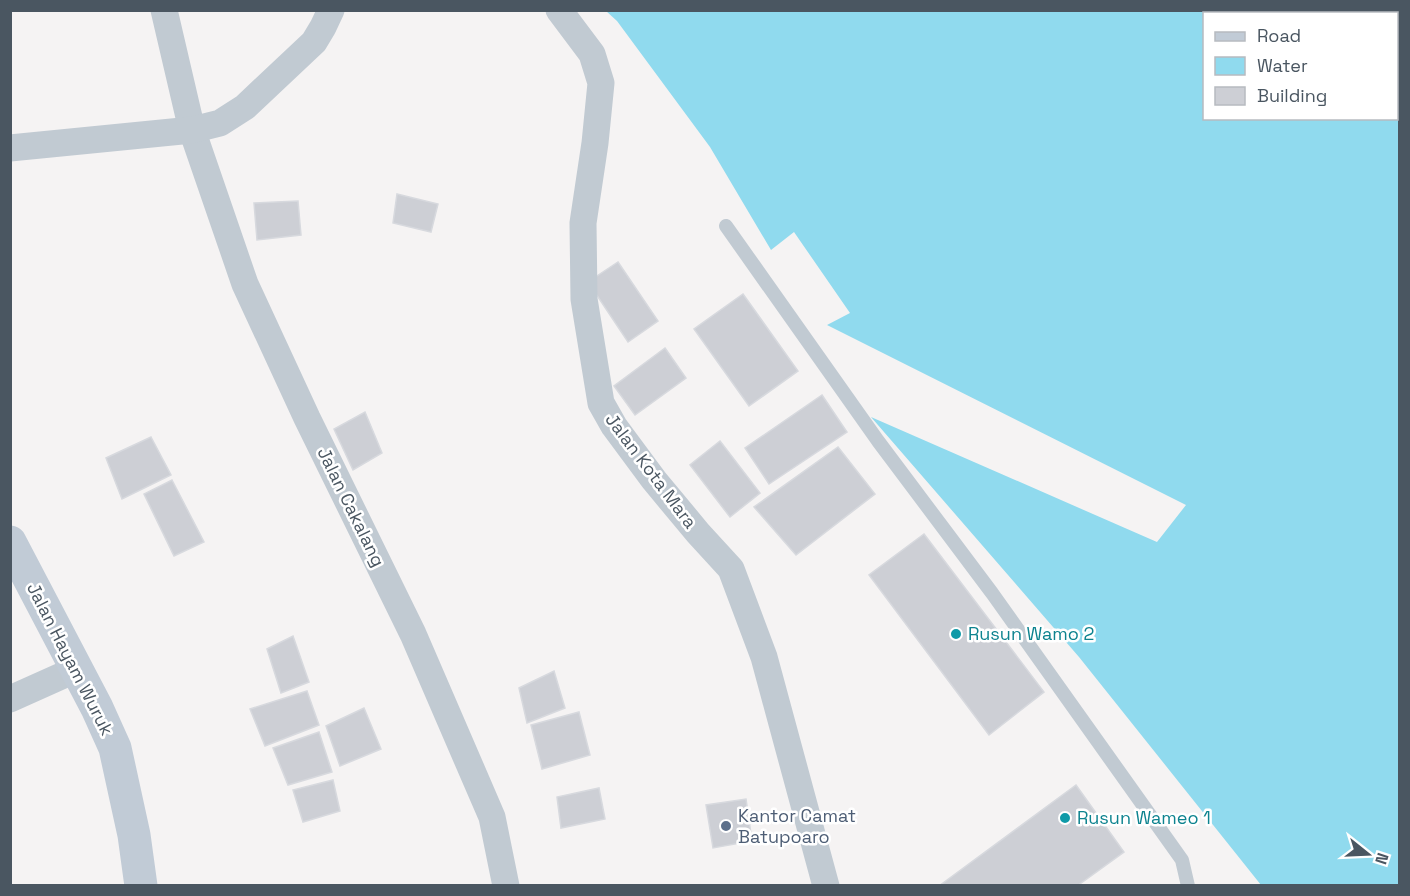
<svg xmlns="http://www.w3.org/2000/svg" width="1410" height="896" font-family="'Space Grotesk',sans-serif">
	<rect width="100%" height="100%" fill="#f5f3f3"/>
	<path fill="#90daee" fill-rule="evenodd" d="M 918,11 L 919,12 L 923,10 L 1399,11 L 1399,885 L 1261,885 L 1079,657 L 871,417 L 1157,542 L 1186,505 L 827,325 L 850,313 L 794,232 L 771,250 L 710,147 L 617,21 L 606,11 ZM 1204,14 L 1396,14 L 1396,118 L 1204,118 Z"/>
	<g fill="#cdcfd5" stroke="#d7d9de" stroke-width="1.5">
		<path d="M 397,194 L 438,204 L 431,232 L 393,223 Z"/>
		<path d="M 298,201 L 301,235 L 257,240 L 254,203 Z"/>
		<path d="M 618,262 L 658,321 L 628,342 L 588,282 Z"/>
		<path d="M 743,294 L 798,371 L 749,406 L 694,329 Z"/>
		<path d="M 665,348 L 686,378 L 635,415 L 614,386 Z"/>
		<path d="M 822,395 L 847,432 L 769,484 L 745,448 Z"/>
		<path d="M 365,412 L 382,453 L 353,470 L 334,429 Z"/>
		<path d="M 151,437 L 171,475 L 122,499 L 106,458 Z"/>
		<path d="M 720,441 L 760,493 L 730,517 L 690,465 Z"/>
		<path d="M 838,447 L 875,494 L 796,555 L 754,507 Z"/>
		<path d="M 172,480 L 204,542 L 174,556 L 144,494 Z"/>
		<path d="M 924,534 L 1044,692 L 989,735 L 869,575 Z"/>
		<path d="M 293,636 L 309,682 L 281,693 L 267,649 Z"/>
		<path d="M 554,671 L 565,708 L 527,723 L 519,688 Z"/>
		<path d="M 307,691 L 319,725 L 265,746 L 250,709 Z"/>
		<path d="M 364,708 L 381,749 L 340,766 L 326,726 Z"/>
		<path d="M 579,712 L 590,755 L 542,769 L 531,725 Z"/>
		<path d="M 319,732 L 332,772 L 288,785 L 273,748 Z"/>
		<path d="M 333,780 L 340,811 L 303,822 L 293,790 Z"/>
		<path d="M 1076,785 L 1124,852 L 1077,886 L 939,886 Z"/>
		<path d="M 599,788 L 605,819 L 561,828 L 557,797 Z"/>
		<path d="M 746,799 L 752,841 L 713,848 L 706,805 Z"/>
	</g>
	<g fill="none" stroke-linecap="round" stroke-linejoin="round">
		<path stroke="#c1cad2" stroke-width="14" d="M 726,226 L 878,441 L 992,593 L 1182,860 L 1188,886"/>
		<g stroke="#c1cad2" stroke-width="27">
			<path d="M 164,10 L 192,130 L 245,284 L 307,418 L 413,634 L 492,817 L 506,886"/>
			<path d="M 559,10 L 592,54 L 601,83 L 595,143 L 583,223 L 584,299 L 601,403 L 614,426 L 654,480 L 698,533 L 731,569 L 764,657 L 826,886"/>
			<path d="M 10,148 L 192,130 L 220,123 L 245,107 L 314,42 L 323,27 L 331,10"/>
			<path d="M 10,699 L 77,669"/>
		</g>
		<path stroke="#c1cbd6" stroke-width="33" d="M 10,542 L 97,708 L 115,748 L 134,835 L 141,886"/>
	</g>
	<g fill="#0f9aa8" stroke="#fff" stroke-width="2">
		<circle cx="956" cy="634" r="6"/>
		<circle cx="1065" cy="818" r="6"/>
	</g>
	<circle fill="#5c6f8a" stroke="#fff" stroke-width="2" cx="726" cy="826" r="6"/>
	<g text-anchor="middle" stroke-width="5" stroke-linejoin="round" paint-order="stroke">
		<g font-size="18" fill="#4a5661" stroke="#fff">
			<text transform="translate(651 471) rotate(53)" y="6">Jalan Kota Mara</text>
			<text transform="translate(351 507) rotate(64)" y="6">Jalan Cakalang</text>
			<text transform="translate(70 659) rotate(63)" y="6">Jalan Hayam Wuruk</text>
		</g>
		<g font-size="18" fill="#0d838f" stroke="#fff" text-anchor="start">
			<text x="968" y="640">Rusun Wamo 2</text>
			<text x="1077" y="824">Rusun Wameo 1</text>
		</g>
		<g font-size="18" fill="#4e5e75" stroke="#fff" text-anchor="start">
			<text x="738" y="822">Kantor Camat<tspan x="738" dy="21">Batupoaro</tspan></text>
		</g>
	</g>
	<rect width="1410" height="896" fill="none" stroke="#4a5661" stroke-width="24"/>
	<rect x="1203" y="12" width="195" height="108" fill="#ffffff" stroke="#b7bbc0" stroke-width="1.5"/>
	<rect x="1215" y="32" width="30" height="9" fill="#c1cbd6" stroke="#b7bbc0" stroke-width="1.5"/>
	<text x="1257" y="42" font-size="18" fill="#4a5661">Road</text>
	<rect x="1215" y="57" width="30" height="18" fill="#90daee" stroke="#b7bbc0" stroke-width="1.5"/>
	<text x="1257" y="72" font-size="18" fill="#4a5661">Water</text>
	<rect x="1215" y="87" width="30" height="18" fill="#cdcfd5" stroke="#b7bbc0" stroke-width="1.5"/>
	<text x="1257" y="102" font-size="18" fill="#4a5661">Building</text>
	<g transform="translate(1368 854) rotate(108)" stroke="#ffffff" stroke-width="4.5" paint-order="stroke">
	<path d="M0-4.5L10 22L0 15L-10 22Z" fill="#4a5661"/>
	<text y="-9" font-size="16" font-weight="bold" text-anchor="middle" fill="#4a5661">N</text>
	</g>
</svg>
